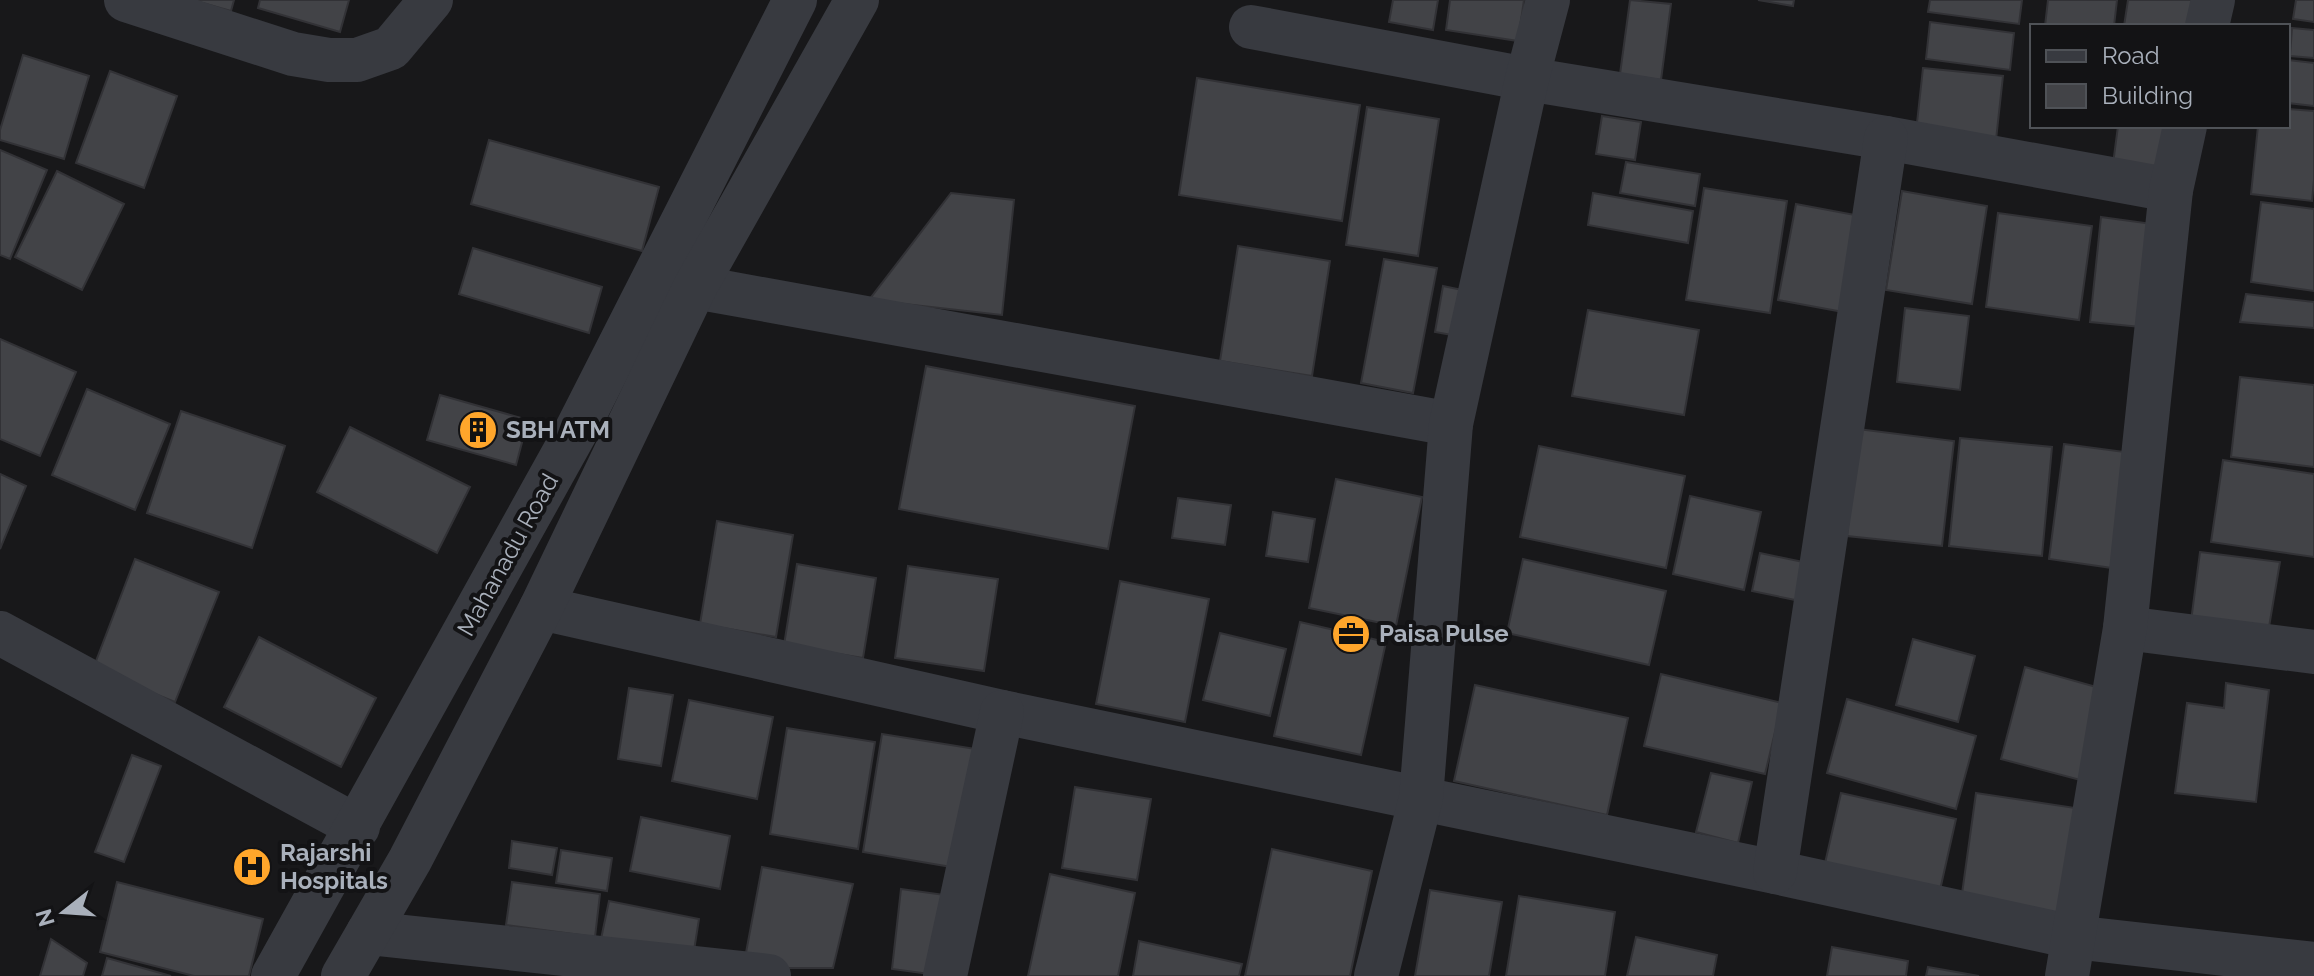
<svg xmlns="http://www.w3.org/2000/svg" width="2314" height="976" font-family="Raleway,sans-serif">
	<rect width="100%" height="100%" fill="#18181a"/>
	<g fill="#424347" stroke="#323236" stroke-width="2">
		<path d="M 192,0 L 234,0 L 231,11 Z"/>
		<path d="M 260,0 L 349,0 L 340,32 L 258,8 Z"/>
		<path d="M 1393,0 L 1438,0 L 1433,30 L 1389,22 Z"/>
		<path d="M 1450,0 L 1524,0 L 1518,41 L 1446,30 Z"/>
		<path d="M 1630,0 L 1671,4 L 1661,80 L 1620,74 Z"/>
		<path d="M 1758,0 L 1794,0 L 1793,6 Z"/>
		<path d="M 1930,0 L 2022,0 L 2019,24 L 1928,12 Z"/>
		<path d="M 2048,0 L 2117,0 L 2114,26 L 2045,26 Z"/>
		<path d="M 2128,0 L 2194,0 L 2190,26 L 2124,26 Z"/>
		<path d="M 2296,0 L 2314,0 L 2314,22 L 2293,19 Z"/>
		<path d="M 1930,22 L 2014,33 L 2010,70 L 1926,59 Z"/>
		<path d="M 2292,28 L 2314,30 L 2314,58 L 2290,56 Z"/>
		<path d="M 23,55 L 89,76 L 64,159 L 0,140 L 0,130 Z"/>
		<path d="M 2288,60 L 2314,63 L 2314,106 L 2288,103 Z"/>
		<path d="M 1923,68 L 2003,76 L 1995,149 L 1915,141 Z"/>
		<path d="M 110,71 L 177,96 L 144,188 L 76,163 Z"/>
		<path d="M 1197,78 L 1360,105 L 1342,221 L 1179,195 Z"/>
		<path d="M 1367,107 L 1439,119 L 1418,256 L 1346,245 Z"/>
		<path d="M 2288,109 L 2314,111 L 2314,180 L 2312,201 L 2251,194 L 2258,126 L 2288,126 Z"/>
		<path d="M 1602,116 L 1641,122 L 1635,160 L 1596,154 Z"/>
		<path d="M 2118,126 L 2175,126 L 2166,183 L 2111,179 Z"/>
		<path d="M 489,140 L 659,187 L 642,251 L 471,204 Z"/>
		<path d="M 0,150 L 47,170 L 10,259 L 0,255 Z"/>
		<path d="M 1626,162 L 1700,174 L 1695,206 L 1620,193 Z"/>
		<path d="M 57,171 L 124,204 L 82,290 L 15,257 Z"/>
		<path d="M 1704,188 L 1787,201 L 1770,313 L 1686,300 Z"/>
		<path d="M 1902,191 L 1987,206 L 1972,304 L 1886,290 Z"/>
		<path d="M 951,193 L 1014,200 L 1002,315 L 869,300 Z"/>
		<path d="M 1593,193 L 1693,211 L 1688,243 L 1588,225 Z"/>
		<path d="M 2261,202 L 2314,209 L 2314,291 L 2251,282 Z"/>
		<path d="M 1796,204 L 1871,218 L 1854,314 L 1778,300 Z"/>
		<path d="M 1998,213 L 2092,226 L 2079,320 L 1986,307 Z"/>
		<path d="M 2101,217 L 2160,225 L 2151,328 L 2090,322 Z"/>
		<path d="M 1238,246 L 1330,261 L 1312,376 L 1220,361 Z"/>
		<path d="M 473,248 L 602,287 L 589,333 L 459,294 Z"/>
		<path d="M 1384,259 L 1437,268 L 1413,393 L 1361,383 Z"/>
		<path d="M 1443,286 L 1472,292 L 1463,337 L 1435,332 Z"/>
		<path d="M 2246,294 L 2314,302 L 2314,328 L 2240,322 Z"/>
		<path d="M 1905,308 L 1969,316 L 1960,390 L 1897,382 Z"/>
		<path d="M 1588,310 L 1699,330 L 1684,415 L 1572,396 Z"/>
		<path d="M 0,339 L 76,372 L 40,456 L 0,439 Z"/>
		<path d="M 926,366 L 1135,406 L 1108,549 L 899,509 Z"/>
		<path d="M 2240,377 L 2314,385 L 2314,467 L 2231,457 Z"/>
		<path d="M 87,389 L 170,424 L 135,510 L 52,475 Z"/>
		<path d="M 440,395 L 528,420 L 516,465 L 427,440 Z"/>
		<path d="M 181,411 L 285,446 L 252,548 L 147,513 Z"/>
		<path d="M 350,427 L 470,487 L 437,553 L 317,492 Z"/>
		<path d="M 1858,429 L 1954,441 L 1942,546 L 1847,536 Z"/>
		<path d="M 1960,438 L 2052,447 L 2042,556 L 1949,546 Z"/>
		<path d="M 2064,444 L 2140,454 L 2126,570 L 2049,559 Z"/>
		<path d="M 1539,446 L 1685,476 L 1666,568 L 1520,537 Z"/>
		<path d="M 2223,460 L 2314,474 L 2314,557 L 2211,542 Z"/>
		<path d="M 0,474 L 26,486 L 0,549 Z"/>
		<path d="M 1336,479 L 1422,497 L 1396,626 L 1309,608 Z"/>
		<path d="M 1690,496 L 1761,512 L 1744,590 L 1673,574 Z"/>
		<path d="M 1178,498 L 1231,505 L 1225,545 L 1172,538 Z"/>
		<path d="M 1273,512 L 1315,519 L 1308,562 L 1266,556 Z"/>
		<path d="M 717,521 L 793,535 L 776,637 L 700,624 Z"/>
		<path d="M 2200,552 L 2280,562 L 2267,639 L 2190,629 Z"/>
		<path d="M 1760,553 L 1808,563 L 1800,601 L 1752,591 Z"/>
		<path d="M 135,559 L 219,592 L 175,702 L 93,669 Z"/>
		<path d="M 1523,559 L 1666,591 L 1649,665 L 1507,633 Z"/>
		<path d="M 797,564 L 876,578 L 863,658 L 784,645 Z"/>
		<path d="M 908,566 L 998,579 L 984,671 L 895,658 Z"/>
		<path d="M 1120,581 L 1209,599 L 1185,722 L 1096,704 Z"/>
		<path d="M 1300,622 L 1386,642 L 1361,755 L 1274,736 Z"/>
		<path d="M 1220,633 L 1286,649 L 1270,716 L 1203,700 Z"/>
		<path d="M 259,637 L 376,698 L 341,767 L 224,707 Z"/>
		<path d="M 1913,639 L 1975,656 L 1958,722 L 1896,705 Z"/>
		<path d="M 2025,667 L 2107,690 L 2088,782 L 2001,759 Z"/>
		<path d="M 1661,674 L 1782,703 L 1765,774 L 1644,746 Z"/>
		<path d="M 2226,683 L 2269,690 L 2256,802 L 2175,793 L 2187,703 L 2224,708 Z"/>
		<path d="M 1475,685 L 1628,718 L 1607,815 L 1454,781 Z"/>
		<path d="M 629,688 L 673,695 L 661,766 L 618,759 Z"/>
		<path d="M 1847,699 L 1976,736 L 1956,809 L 1827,773 Z"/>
		<path d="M 689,700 L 773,717 L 757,799 L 672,781 Z"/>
		<path d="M 787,728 L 875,742 L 858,849 L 770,834 Z"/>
		<path d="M 882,734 L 982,750 L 963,869 L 863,852 Z"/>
		<path d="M 132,755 L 161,766 L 124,862 L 95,852 Z"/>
		<path d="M 1711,773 L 1752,782 L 1738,843 L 1696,832 Z"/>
		<path d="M 1075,787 L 1151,799 L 1137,880 L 1062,868 Z"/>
		<path d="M 1841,793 L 1956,819 L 1938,899 L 1823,872 Z"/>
		<path d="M 1976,793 L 2082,809 L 2071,923 L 1960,908 Z"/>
		<path d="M 641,817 L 730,836 L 720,889 L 630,871 Z"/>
		<path d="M 512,841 L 557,848 L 552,875 L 509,868 Z"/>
		<path d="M 1272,849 L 1372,871 L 1350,976 L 1245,976 Z"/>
		<path d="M 561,850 L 612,858 L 607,891 L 556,883 Z"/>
		<path d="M 762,867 L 853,884 L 833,968 L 784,968 L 745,958 Z"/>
		<path d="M 1050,874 L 1135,893 L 1118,976 L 1028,976 Z"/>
		<path d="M 117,882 L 263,919 L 249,976 L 194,976 L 100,952 Z"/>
		<path d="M 512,882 L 600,894 L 595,937 L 506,925 Z"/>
		<path d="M 901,889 L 945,895 L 937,975 L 892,969 Z"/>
		<path d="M 1430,890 L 1502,902 L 1489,976 L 1415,976 Z"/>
		<path d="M 1519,896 L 1615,912 L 1605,976 L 1506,976 Z"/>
		<path d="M 609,901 L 699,919 L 693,957 L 601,939 Z"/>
		<path d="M 1636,937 L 1717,955 L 1713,976 L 1627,976 Z"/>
		<path d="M 51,939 L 87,963 L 83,976 L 40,976 Z"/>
		<path d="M 1139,941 L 1242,964 L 1239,976 L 1133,976 Z"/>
		<path d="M 1832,947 L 1908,961 L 1906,976 L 1827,976 Z"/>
		<path d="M 107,958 L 171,976 L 102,976 Z"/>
		<path d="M 1928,967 L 1979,976 L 1926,976 Z"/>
	</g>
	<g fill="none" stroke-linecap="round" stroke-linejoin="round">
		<g stroke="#383a40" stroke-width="44">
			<path d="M 126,0 L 293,54 L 329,60 L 357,60 L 391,48 L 431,0"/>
			<path d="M 2207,26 L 2213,0"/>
			<path d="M 1251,27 L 1527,79 L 1886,138 L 2171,190"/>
			<path d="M 695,287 L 1451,424"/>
			<path d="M 541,608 L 1002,712 L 1775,872 L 2073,937 L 2314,964"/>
			<path d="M 2125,628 L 2314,652"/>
			<path d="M 0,633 L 358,827"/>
			<path d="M 1775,872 L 1886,138"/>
			<path d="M 368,933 L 769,976"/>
			<path d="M 273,976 L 576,431 L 795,0"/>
			<path d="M 343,976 L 410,860 L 541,608 L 695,287 L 857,0"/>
			<path d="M 945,976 L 1002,712"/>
			<path d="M 1376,976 L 1421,798 L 1451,424 L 1527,79 L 1548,0"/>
			<path d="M 2067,976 L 2125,628 L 2171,190 L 2185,126"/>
		</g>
	</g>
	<defs>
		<symbol id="building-disc" viewBox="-11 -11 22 22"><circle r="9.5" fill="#ffa62b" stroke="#131315"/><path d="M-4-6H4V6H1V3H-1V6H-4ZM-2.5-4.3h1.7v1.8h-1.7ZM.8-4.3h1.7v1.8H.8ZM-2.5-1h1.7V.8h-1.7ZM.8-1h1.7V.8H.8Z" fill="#111"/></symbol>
		<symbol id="office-disc" viewBox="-11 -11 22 22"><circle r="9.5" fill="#ffa62b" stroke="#131315"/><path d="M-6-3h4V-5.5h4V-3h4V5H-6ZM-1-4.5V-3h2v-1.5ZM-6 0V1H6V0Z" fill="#111"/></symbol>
		<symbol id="hospital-disc" viewBox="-11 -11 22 22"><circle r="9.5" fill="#ffa62b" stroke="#131315"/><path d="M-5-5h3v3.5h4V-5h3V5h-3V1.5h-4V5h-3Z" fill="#111"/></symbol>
	</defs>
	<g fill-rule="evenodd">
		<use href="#building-disc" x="456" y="408" width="44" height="44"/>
		<use href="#office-disc" x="1329" y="612" width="44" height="44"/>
		<use href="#hospital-disc" x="230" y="845" width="44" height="44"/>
	</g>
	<g text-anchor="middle" stroke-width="8" stroke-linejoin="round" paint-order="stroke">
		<g font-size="24" font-weight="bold" fill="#a9b0bb" stroke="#131315" text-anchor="start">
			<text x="506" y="438">SBH ATM</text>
			<text x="1379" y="642">Paisa Pulse</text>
			<text x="280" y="861">Rajarshi<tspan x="280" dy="28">Hospitals</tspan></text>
		</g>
		<g font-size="24" fill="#a9b0bb" stroke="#131315">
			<text transform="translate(508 555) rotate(-61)" y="8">Mahanadu Road</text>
		</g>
	</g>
	<rect x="2030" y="24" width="260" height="104" fill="#131315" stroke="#4f5257" stroke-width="2"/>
	<rect x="2046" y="50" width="40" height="12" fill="#383a40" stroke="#4f5257" stroke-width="2"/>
	<text x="2102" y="64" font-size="24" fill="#a9b0bb">Road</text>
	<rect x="2046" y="84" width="40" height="24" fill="#424347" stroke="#4f5257" stroke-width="2"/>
	<text x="2102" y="104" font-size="24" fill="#a9b0bb">Building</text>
	<g transform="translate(64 912) rotate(253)" stroke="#131315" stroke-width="6" paint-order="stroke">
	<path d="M0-6L14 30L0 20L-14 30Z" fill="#a9b0bb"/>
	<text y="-12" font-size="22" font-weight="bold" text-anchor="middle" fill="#a9b0bb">N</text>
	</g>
</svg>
